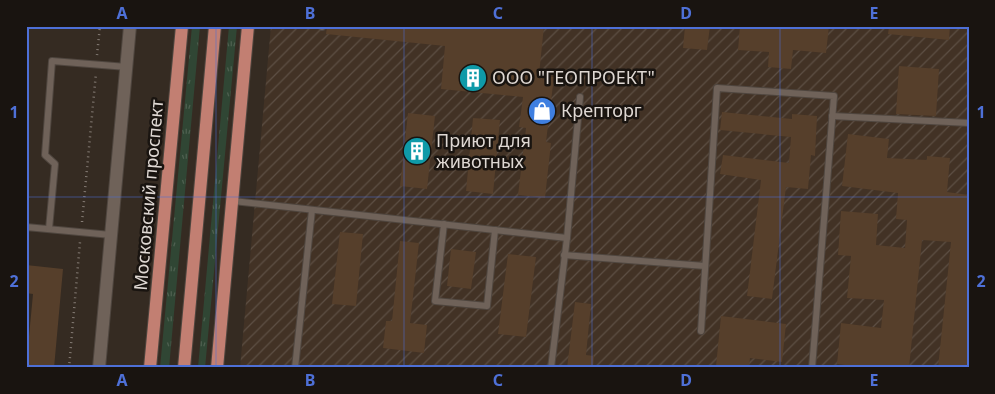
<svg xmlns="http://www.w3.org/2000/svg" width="995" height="394" font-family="'Noto Sans',sans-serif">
	<defs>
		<pattern id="industrial-furrows" width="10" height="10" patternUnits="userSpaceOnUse" patternTransform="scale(1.25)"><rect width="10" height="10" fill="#423225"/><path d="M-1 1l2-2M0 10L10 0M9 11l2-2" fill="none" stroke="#5d4f44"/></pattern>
		<pattern id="grass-tufts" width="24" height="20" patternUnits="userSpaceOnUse" patternTransform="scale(1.25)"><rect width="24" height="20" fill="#304634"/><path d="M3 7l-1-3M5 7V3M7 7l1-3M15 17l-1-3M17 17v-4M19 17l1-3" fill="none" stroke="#4e6050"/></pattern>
	</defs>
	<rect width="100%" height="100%" fill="#352b22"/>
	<path fill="url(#industrial-furrows)" d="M 271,26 L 969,26 L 969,368 L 240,368 Z"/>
	<g fill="url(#grass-tufts)">
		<path d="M 192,26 L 200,26 L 169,368 L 160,368 Z"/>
		<path d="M 229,26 L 237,26 L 205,368 L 198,368 Z"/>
	</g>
	<g fill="#563f2b">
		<path d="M 327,26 L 544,26 L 539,75 L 554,77 L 546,142 L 551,143 L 545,198 L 518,195 L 526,128 L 519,127 L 523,97 L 441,89 L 445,46 L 326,34 Z"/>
		<path d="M 685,26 L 710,26 L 707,50 L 683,48 Z"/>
		<path d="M 740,26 L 829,26 L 826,53 L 793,50 L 791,69 L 768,67 L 769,52 L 738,50 Z"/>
		<path d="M 889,26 L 950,26 L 949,40 L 888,34 Z"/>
		<path d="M 899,66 L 939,69 L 936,116 L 896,114 Z"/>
		<path d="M 722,112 L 792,119 L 792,114 L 817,116 L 815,156 L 811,155 L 808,189 L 786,187 L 772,299 L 747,296 L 761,180 L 720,174 L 723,155 L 789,163 L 791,137 L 720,130 Z"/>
		<path d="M 408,113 L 435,116 L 427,189 L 400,186 Z"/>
		<path d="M 473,118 L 500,120 L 493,194 L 466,191 Z"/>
		<path d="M 848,134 L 889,139 L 887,158 L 927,160 L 927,156 L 950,158 L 947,192 L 969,195 L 969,368 L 938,368 L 951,242 L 922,240 L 909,368 L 867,368 L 837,364 L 841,323 L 881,328 L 884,300 L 847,298 L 851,256 L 838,255 L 841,211 L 878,214 L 876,245 L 905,248 L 907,220 L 896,219 L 898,193 L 842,186 Z"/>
		<path d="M 340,232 L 363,234 L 356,306 L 332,304 Z"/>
		<path d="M 400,241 L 419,243 L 410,323 L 427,325 L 424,353 L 383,348 L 386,321 L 392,321 Z"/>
		<path d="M 451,249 L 476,252 L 471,289 L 447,286 Z"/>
		<path d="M 508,254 L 536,257 L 526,337 L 498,334 Z"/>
		<path d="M 26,265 L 63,269 L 54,368 L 26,368 L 33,294 L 26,293 Z"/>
		<path d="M 575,302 L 591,304 L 586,355 L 594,356 L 593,368 L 567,368 Z"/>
		<path d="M 721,316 L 786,324 L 782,362 L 750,358 L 749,368 L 716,366 Z"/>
	</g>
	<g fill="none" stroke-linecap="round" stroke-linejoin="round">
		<defs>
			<g id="service">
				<path d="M 322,27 L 322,26"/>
				<path d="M 832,116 L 969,123"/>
				<path d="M 233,201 L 567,238"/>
				<path d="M 444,224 L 435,301 L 487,306 L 495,230"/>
				<path d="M 26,227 L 111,235"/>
				<path d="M 49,229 L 55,164 L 45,155 L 52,61 L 127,67"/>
				<path d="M 564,255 L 705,266"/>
				<path d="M 701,331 L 717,88 L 834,96 L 812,368"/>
				<path d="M 295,368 L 312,210"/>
				<path d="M 551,368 L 567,238 L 580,97"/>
			</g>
			<path id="minor" d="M 99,368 L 130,26"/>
			<g id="primary">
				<path d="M 150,368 L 182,26"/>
				<path d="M 184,368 L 215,26"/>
				<path d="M 217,368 L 248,26"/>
			</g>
		</defs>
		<use href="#service" stroke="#4f463f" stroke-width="8"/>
		<use href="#minor" stroke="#4f463f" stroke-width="14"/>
		<use href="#primary" stroke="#4f463f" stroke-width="14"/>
		<g stroke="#857c75" stroke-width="2.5" stroke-dasharray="1 4" stroke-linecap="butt">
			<path d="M 97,55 L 100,26"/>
			<path d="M 82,222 L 96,73"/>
			<path d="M 69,368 L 80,242"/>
		</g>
		<use href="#service" stroke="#6f6259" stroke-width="6"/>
		<use href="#minor" stroke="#6f6259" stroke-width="12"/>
		<use href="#primary" stroke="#c27f72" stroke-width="12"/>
	</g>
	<path fill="none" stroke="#4e70d7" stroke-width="1" stroke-opacity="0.55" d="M 216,26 L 216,368M 404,26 L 404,368M 592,26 L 592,368M 780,26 L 780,368M 26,197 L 969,197"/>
	<defs>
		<symbol id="building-disc" viewBox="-11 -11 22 22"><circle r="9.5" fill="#0f9aa8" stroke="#191410"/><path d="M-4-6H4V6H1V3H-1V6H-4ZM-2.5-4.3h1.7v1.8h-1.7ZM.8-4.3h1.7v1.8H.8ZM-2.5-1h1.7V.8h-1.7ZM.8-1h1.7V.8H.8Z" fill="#fff"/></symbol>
		<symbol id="shop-disc" viewBox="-11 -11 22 22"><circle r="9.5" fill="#3f7fe0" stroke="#191410"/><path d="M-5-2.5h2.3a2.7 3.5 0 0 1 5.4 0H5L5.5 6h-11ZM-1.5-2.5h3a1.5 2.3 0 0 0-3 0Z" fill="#fff"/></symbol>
	</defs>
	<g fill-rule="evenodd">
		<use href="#building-disc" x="457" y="62" width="32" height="32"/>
		<use href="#shop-disc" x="526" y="95" width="32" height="32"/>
		<use href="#building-disc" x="401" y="135" width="32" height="32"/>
	</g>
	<g text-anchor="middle" stroke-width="5" stroke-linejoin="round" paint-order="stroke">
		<g font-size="18" fill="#dfd8d3" stroke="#191410" text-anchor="start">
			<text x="492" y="84">ООО "ГЕОПРОЕКТ"</text>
			<text x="561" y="117">Крепторг</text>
			<text x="436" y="147">Приют для<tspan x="436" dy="21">животных</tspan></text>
		</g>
		<g font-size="18" fill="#dfd8d3" stroke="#191410">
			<text transform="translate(149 195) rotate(-85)" y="6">Московский проспект</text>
		</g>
	</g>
	<rect width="995" height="394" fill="none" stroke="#191410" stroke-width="55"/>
	<rect x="28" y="28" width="940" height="338" fill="none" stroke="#4e70d7" stroke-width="2"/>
	<g font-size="16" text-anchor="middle" font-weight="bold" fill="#4e70d7">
		<text x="122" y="19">A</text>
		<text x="310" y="19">B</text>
		<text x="498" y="19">C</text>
		<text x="686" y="19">D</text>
		<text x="874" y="19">E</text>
		<text x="14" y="118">1</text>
		<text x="981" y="118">1</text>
		<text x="14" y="287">2</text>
		<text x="981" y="287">2</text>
		<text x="122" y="386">A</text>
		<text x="310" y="386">B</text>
		<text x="498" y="386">C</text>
		<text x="686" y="386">D</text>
		<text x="874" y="386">E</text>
	</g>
</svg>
